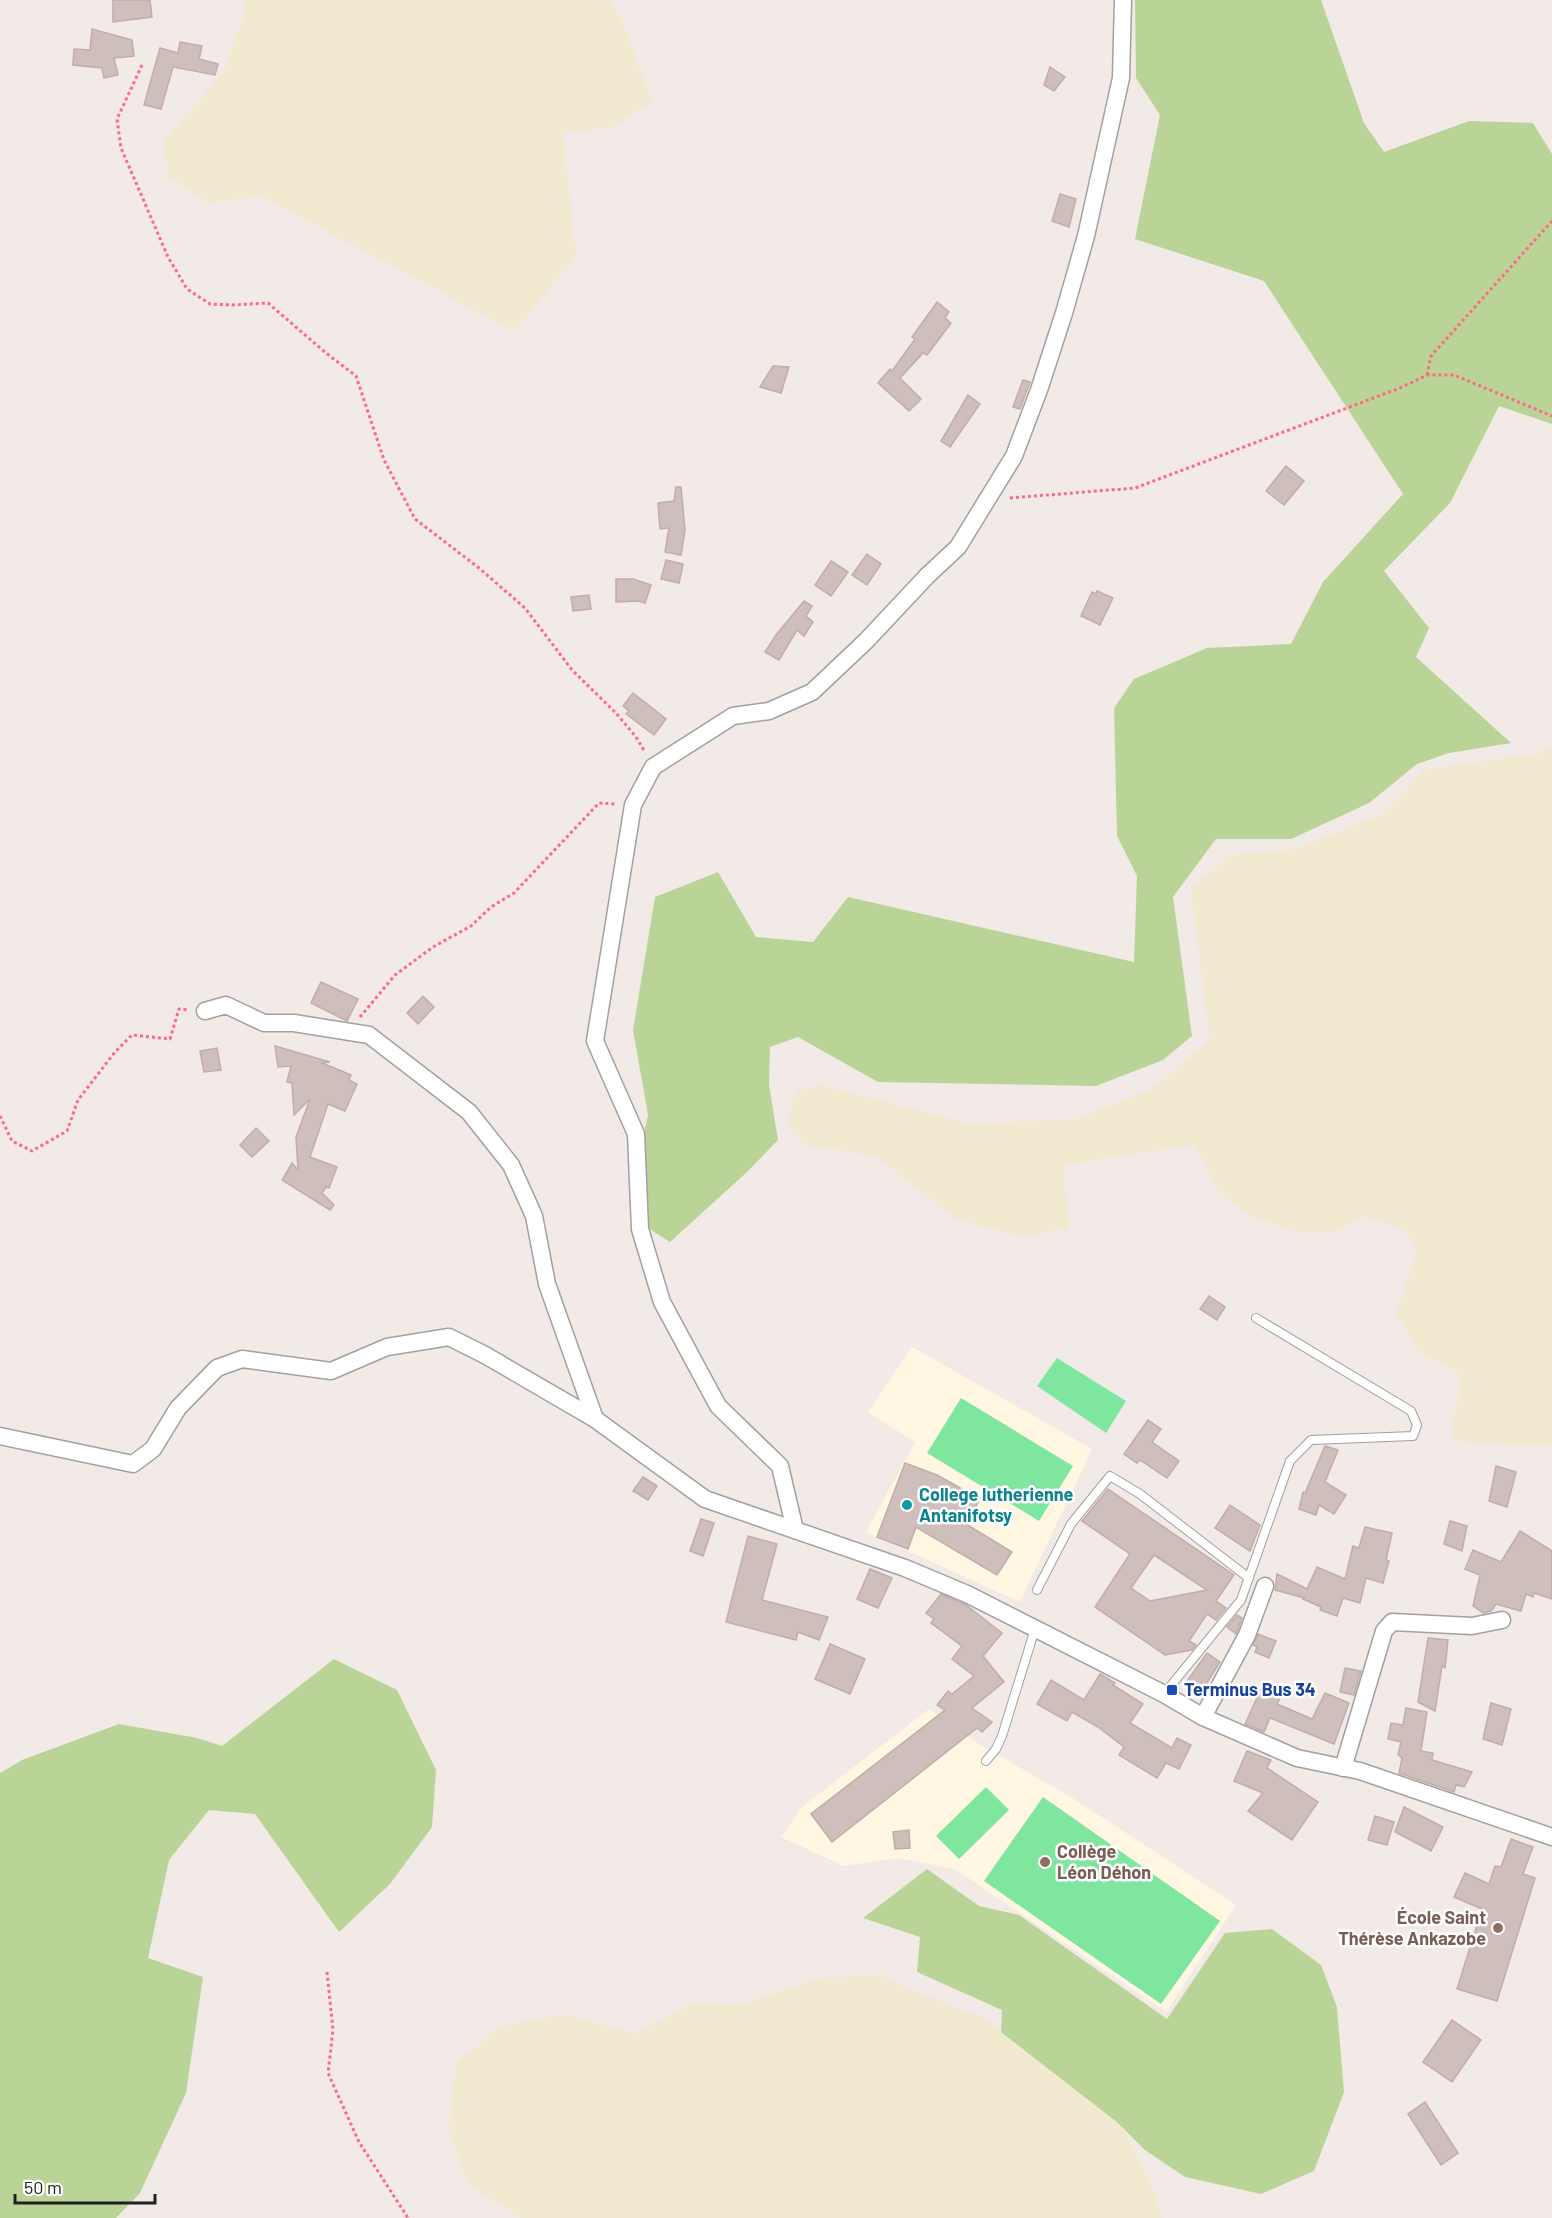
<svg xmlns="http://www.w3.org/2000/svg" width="1552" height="2218" font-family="Barlow,sans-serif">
	<rect width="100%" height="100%" fill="#f1eae6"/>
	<g fill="#fff7e1">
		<path d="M 912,1347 L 1092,1449 L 1020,1602 L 866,1532 L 915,1442 L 868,1412 Z"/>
		<path d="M 929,1709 L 979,1744 L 1074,1799 L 1236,1905 L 1166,2012 L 955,1869 L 897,1858 L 844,1866 L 781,1837 L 802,1807 Z"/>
	</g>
	<g fill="#f1ead0">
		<path d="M 245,0 L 608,0 L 621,18 L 652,101 L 611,128 L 563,132 L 576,257 L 514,331 L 261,196 L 209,203 L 169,177 L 163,142 L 224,71 L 245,12 Z"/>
		<path d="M 1552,748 L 1552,1446 L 1451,1441 L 1461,1374 L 1419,1353 L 1396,1313 L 1417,1252 L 1404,1229 L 1365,1216 L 1333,1233 L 1298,1233 L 1251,1216 L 1219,1191 L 1194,1145 L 1063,1165 L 1069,1228 L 1025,1237 L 958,1220 L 875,1156 L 804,1145 L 786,1124 L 796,1092 L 820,1085 L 970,1124 L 1075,1119 L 1151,1090 L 1210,1040 L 1191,889 L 1230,855 L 1297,849 L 1382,814 L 1424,770 L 1539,753 Z"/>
		<path d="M 881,1975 L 885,1979 L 974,2015 L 980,2015 L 1121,2125 L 1152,2185 L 1162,2218 L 521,2218 L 469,2185 L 448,2128 L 457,2062 L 502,2026 L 566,2014 L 636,2034 L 697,2002 L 737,2006 L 820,1978 Z"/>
	</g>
	<g fill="#bad498">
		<path d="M 1135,0 L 1321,0 L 1364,123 L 1384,152 L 1469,121 L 1533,123 L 1552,154 L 1552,424 L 1499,406 L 1450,503 L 1384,571 L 1429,628 L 1416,657 L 1511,743 L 1449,753 L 1417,764 L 1369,803 L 1291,839 L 1216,839 L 1173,897 L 1192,1036 L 1163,1060 L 1096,1086 L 878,1082 L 798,1037 L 770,1047 L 769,1085 L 778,1140 L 747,1172 L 670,1242 L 640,1223 L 637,1163 L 648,1115 L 633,1030 L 655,897 L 718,872 L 756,937 L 813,942 L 848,897 L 1134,962 L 1137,876 L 1117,836 L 1114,708 L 1134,679 L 1207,648 L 1291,644 L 1323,582 L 1403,494 L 1264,281 L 1135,239 L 1160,115 L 1136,78 Z"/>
		<path d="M 334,1659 L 397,1690 L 436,1770 L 432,1827 L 390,1884 L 339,1932 L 255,1814 L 209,1810 L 169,1860 L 148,1958 L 203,1977 L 186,2093 L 140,2193 L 116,2218 L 0,2218 L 0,1773 L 22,1760 L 119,1724 L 197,1738 L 222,1746 Z"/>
		<path d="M 927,1869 L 979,1906 L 1019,1915 L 1167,2019 L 1225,1933 L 1272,1929 L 1321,1965 L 1337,2007 L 1344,2092 L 1314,2171 L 1261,2194 L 1185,2177 L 1145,2150 L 1118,2123 L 1001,2032 L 1002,2010 L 917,1972 L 920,1937 L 863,1918 Z"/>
	</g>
	<g fill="#7fe6a0">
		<path d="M 1057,1358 L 1126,1401 L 1106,1433 L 1037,1386 Z"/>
		<path d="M 961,1398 L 1073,1466 L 1039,1521 L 927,1453 Z"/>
		<path d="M 986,1787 L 1009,1810 L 959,1859 L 936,1836 Z"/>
		<path d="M 1043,1797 L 1220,1921 L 1161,2004 L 984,1881 Z"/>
	</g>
	<g fill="#cebfbc" stroke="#c4aca7" stroke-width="1.5" fill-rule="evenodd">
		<path d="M 113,0 L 150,0 L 152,17 L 113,22 Z"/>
		<path d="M 92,29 L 132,40 L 134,56 L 114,58 L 118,75 L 104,78 L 102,68 L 73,65 L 74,49 L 90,50 Z"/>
		<path d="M 180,42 L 202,46 L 199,59 L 218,64 L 215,75 L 173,67 L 161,109 L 144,105 L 160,48 L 178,53 Z"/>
		<path d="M 1050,67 L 1065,77 L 1054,91 L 1044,85 Z"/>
		<path d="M 1060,194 L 1076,199 L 1069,227 L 1052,221 Z"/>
		<path d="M 937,302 L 949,312 L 945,318 L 951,323 L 927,355 L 923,353 L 900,378 L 921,399 L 909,411 L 878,383 L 890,369 L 892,371 L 915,339 L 912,337 Z"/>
		<path d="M 773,366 L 789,367 L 781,393 L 760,387 Z"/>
		<path d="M 1023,380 L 1030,382 L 1020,409 L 1013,407 Z"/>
		<path d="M 968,395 L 980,404 L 950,447 L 941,441 Z"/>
		<path d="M 1286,466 L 1304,481 L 1284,505 L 1266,491 Z"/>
		<path d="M 676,487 L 681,487 L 685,530 L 681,555 L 665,552 L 669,528 L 660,529 L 658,503 L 674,501 Z"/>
		<path d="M 867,554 L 881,564 L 867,585 L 852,575 Z"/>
		<path d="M 666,560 L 683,564 L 679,583 L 661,579 Z"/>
		<path d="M 831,561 L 848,572 L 831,596 L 815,585 Z"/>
		<path d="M 616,579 L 633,579 L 651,585 L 645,603 L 639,601 L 616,602 Z"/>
		<path d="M 1097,591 L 1113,598 L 1100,625 L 1081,616 L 1092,592 L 1096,594 Z"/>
		<path d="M 589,595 L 591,609 L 573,611 L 571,597 Z"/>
		<path d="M 804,601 L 812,606 L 806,616 L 813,622 L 804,636 L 797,630 L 779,660 L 765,652 L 776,635 Z"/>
		<path d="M 633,693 L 666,719 L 654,735 L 626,714 L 629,711 L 623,706 Z"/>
		<path d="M 321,982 L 358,999 L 347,1021 L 311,1003 Z"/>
		<path d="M 423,996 L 434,1007 L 418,1024 L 407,1013 Z"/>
		<path d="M 275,1046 L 330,1062 L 322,1063 L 351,1075 L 349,1080 L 357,1084 L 345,1111 L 328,1104 L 310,1157 L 337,1167 L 329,1188 L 326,1187 L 322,1193 L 334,1205 L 330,1210 L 282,1180 L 292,1163 L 298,1170 L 296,1137 L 310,1099 L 294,1115 L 292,1083 L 287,1082 L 291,1066 L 278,1067 Z"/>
		<path d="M 217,1048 L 221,1070 L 204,1072 L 200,1051 Z"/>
		<path d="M 256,1128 L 269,1141 L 252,1157 L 240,1145 Z"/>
		<path d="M 1209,1296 L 1225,1307 L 1217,1320 L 1200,1309 Z"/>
		<path d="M 1148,1420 L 1161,1429 L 1152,1442 L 1179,1461 L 1167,1478 L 1140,1460 L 1137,1463 L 1124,1454 Z"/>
		<path d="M 1325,1446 L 1338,1450 L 1325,1482 L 1346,1495 L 1334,1514 L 1319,1505 L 1316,1515 L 1299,1509 L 1303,1492 L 1305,1493 Z"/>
		<path d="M 905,1463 L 937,1475 L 980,1499 L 966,1524 L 1012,1552 L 997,1575 L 916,1527 L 908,1549 L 877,1537 Z"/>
		<path d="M 1496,1466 L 1516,1472 L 1507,1507 L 1489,1501 Z"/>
		<path d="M 643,1477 L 657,1486 L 648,1500 L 633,1491 Z"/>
		<path d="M 1108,1489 L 1234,1575 L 1216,1601 L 1226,1608 L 1216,1620 L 1207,1614 L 1189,1641 L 1196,1645 L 1192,1650 L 1165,1655 L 1095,1607 L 1130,1554 L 1082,1521 ZM 1154,1555 L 1207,1590 L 1150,1601 L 1131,1588 Z"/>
		<path d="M 1230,1505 L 1260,1525 L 1250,1551 L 1215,1528 Z"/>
		<path d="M 701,1519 L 714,1523 L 703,1556 L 690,1551 Z"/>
		<path d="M 1450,1521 L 1467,1526 L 1462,1551 L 1444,1544 Z"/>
		<path d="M 1365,1527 L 1392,1533 L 1386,1560 L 1389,1561 L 1383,1583 L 1366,1578 L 1360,1603 L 1343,1598 L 1337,1616 L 1320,1610 L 1321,1607 L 1303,1599 L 1304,1598 L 1275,1590 L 1277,1574 L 1307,1589 L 1317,1567 L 1345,1579 L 1353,1546 L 1359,1548 Z"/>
		<path d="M 1520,1531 L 1552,1551 L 1552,1599 L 1534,1593 L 1533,1597 L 1526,1594 L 1521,1611 L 1496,1604 L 1491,1611 L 1483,1613 L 1473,1606 L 1480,1575 L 1465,1569 L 1473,1550 L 1501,1562 Z"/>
		<path d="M 748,1536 L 777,1544 L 762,1600 L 828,1617 L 819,1640 L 798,1632 L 796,1640 L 726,1622 Z"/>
		<path d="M 870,1569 L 892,1578 L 878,1608 L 857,1599 Z"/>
		<path d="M 941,1594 L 966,1605 L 1002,1633 L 983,1656 L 1004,1682 L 972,1708 L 992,1722 L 982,1732 L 977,1728 L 832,1842 L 811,1814 L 945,1710 L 937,1705 L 948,1691 L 952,1694 L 974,1676 L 952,1659 L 962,1646 L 931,1623 L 934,1619 L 926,1613 Z"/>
		<path d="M 1237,1615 L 1242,1618 L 1236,1634 L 1227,1627 Z"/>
		<path d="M 1258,1634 L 1276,1641 L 1269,1658 L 1255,1652 L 1257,1647 L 1253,1645 Z"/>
		<path d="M 1428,1638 L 1448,1640 L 1445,1668 L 1442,1666 L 1435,1711 L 1418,1702 Z"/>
		<path d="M 830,1644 L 865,1659 L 850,1694 L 815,1679 Z"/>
		<path d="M 1207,1653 L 1220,1662 L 1202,1691 L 1187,1681 Z"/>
		<path d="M 1345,1668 L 1361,1671 L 1354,1695 L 1340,1692 Z"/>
		<path d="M 1100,1674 L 1115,1683 L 1113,1685 L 1143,1704 L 1130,1723 L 1172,1748 L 1177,1738 L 1191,1745 L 1179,1769 L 1166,1763 L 1157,1778 L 1119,1755 L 1124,1747 L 1098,1727 L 1072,1712 L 1067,1721 L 1037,1704 L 1051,1680 L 1084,1700 Z"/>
		<path d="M 1262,1687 L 1281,1696 L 1277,1704 L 1312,1719 L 1325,1693 L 1349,1703 L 1334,1744 L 1270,1718 L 1264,1732 L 1245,1724 Z"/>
		<path d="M 1491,1703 L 1511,1709 L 1502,1745 L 1483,1739 Z"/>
		<path d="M 1406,1708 L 1427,1712 L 1421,1751 L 1433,1753 L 1432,1760 L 1472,1772 L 1464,1787 L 1456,1785 L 1454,1792 L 1399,1773 L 1402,1758 L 1398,1755 L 1401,1742 L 1388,1739 L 1391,1723 L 1403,1725 Z"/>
		<path d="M 1247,1751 L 1271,1760 L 1267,1768 L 1318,1802 L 1292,1840 L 1248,1811 L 1263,1793 L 1234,1781 Z"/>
		<path d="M 1404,1807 L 1443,1827 L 1431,1851 L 1395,1832 Z"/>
		<path d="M 1375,1816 L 1394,1822 L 1387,1845 L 1368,1840 Z"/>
		<path d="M 909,1830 L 910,1848 L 895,1849 L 893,1832 Z"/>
		<path d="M 1511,1839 L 1533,1847 L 1523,1874 L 1535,1878 L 1497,2001 L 1457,1989 L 1482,1909 L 1454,1897 L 1465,1873 L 1489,1884 L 1495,1866 L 1501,1867 Z"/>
		<path d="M 1452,2020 L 1481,2040 L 1452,2082 L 1423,2062 Z"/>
		<path d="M 1425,2102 L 1458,2153 L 1441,2165 L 1408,2114 Z"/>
	</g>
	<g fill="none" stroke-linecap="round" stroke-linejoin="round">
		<defs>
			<g id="service">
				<path d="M 1037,1590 L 1071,1524 L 1110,1476 L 1140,1494 L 1249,1578"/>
				<path d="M 1164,1694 L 1241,1600 L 1290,1461 L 1311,1440 L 1413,1436 L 1417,1425 L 1411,1411 L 1256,1318"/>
				<path d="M 986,1761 L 996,1749 L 1002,1736 L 1035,1629"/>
			</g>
			<g id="minor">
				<path d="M 205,1011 L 226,1005 L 264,1023 L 294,1023 L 369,1035 L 469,1112 L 511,1165 L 534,1216 L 547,1284 L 595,1419"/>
				<path d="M 0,1436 L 133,1464 L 153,1449 L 178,1408 L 217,1368 L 242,1359 L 331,1371 L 387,1347 L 449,1337 L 485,1355 L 595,1419 L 705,1499 L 905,1568 L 967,1594 L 1164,1694 L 1203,1717 L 1297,1758 L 1360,1771 L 1552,1837"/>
				<path d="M 795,1530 L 780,1466 L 718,1406 L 662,1302 L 640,1229 L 636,1134 L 595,1041 L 633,805 L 653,767 L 733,716 L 769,711 L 812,692 L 866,641 L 927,576 L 958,547 L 1014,456 L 1039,390 L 1064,313 L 1086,236 L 1121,78 L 1123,0"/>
				<path d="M 1203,1717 L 1247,1635 L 1265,1586"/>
				<path d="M 1343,1768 L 1384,1631 L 1392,1622 L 1472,1626 L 1502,1620"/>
			</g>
		</defs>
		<use href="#service" stroke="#a1a1a1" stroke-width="10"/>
		<use href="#minor" stroke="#a1a1a1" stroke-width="19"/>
		<g stroke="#ff6985" stroke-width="3" stroke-dasharray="3 3" stroke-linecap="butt">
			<path d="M 142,65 L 117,119 L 121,148 L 168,257 L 187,289 L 210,304 L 232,305 L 268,303 L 326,353 L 356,376 L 384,460 L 415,519 L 479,568 L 525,608 L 572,670 L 616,713 L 636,737 L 645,752"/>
			<path d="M 1427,375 L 1431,356 L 1552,221"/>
			<path d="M 1010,498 L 1135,488 L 1400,388 L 1427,375 L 1454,375 L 1552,416"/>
			<path d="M 360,1017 L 395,975 L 433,947 L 471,926 L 491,907 L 514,893 L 599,803 L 616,804"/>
			<path d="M 0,1116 L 12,1141 L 32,1151 L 67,1131 L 78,1100 L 115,1052 L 132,1035 L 170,1039 L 179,1009 L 189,1010"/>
			<path d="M 327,1972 L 333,2030 L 328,2073 L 359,2142 L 408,2218"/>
		</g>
		<use href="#service" stroke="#fff" stroke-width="8"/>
		<use href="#minor" stroke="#fff" stroke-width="16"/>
	</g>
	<circle fill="#0f9aa8" stroke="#fff" stroke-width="2" cx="907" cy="1505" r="6"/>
	<rect fill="#1a4fb4" stroke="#fff" stroke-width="2" x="1166" y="1684" width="12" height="12" rx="3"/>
	<g fill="#8d6e63" stroke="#fff" stroke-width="2">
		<circle cx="1045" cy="1862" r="6"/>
		<circle cx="1498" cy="1928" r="6"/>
	</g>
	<g text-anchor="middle" stroke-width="5" stroke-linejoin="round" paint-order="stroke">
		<g font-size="18" font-weight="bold" fill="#0d838f" stroke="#fff" text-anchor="start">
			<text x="919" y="1501">College lutherienne<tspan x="919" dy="21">Antanifotsy</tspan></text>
		</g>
		<g font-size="18" font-weight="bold" fill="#164399" stroke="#fff" text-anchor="start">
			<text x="1184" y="1696">Terminus Bus 34</text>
		</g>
		<g font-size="18" font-weight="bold" fill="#785e54" stroke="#fff" text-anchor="start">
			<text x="1057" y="1858">Collège<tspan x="1057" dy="21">Léon Déhon</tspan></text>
			<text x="1486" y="1924" text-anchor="end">École Saint<tspan x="1486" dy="21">Thérèse Ankazobe</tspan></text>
		</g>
	</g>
	<path d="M15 2194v9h140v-9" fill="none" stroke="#202020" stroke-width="3"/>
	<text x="24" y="2194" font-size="18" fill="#202020" stroke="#ffffff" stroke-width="4.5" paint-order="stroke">50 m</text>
</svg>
